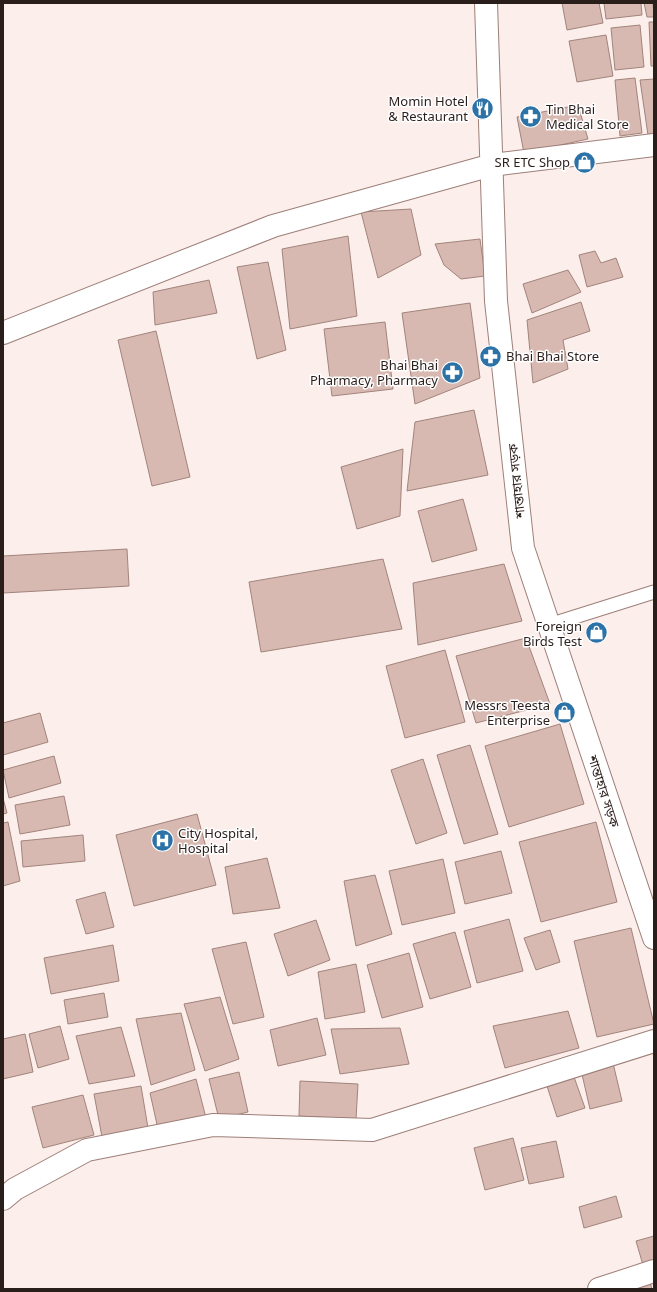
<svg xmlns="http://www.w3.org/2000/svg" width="657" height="1292" font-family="'Noto Sans','Noto Sans Bengali',sans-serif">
	<rect width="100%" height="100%" fill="#fceeeb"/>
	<g fill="#d8b9b1" stroke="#a1847c">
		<path d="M 562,3 L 599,3 L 603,23 L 567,30 Z"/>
		<path d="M 604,3 L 641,3 L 642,15 L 606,19 Z"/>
		<path d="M 644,3 L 653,3 L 654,17 L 647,17 Z"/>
		<path d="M 649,22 L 654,22 L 654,66 L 651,66 Z"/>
		<path d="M 640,25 L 644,67 L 615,70 L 611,28 Z"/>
		<path d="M 606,35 L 613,76 L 577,82 L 569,41 Z"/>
		<path d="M 635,78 L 642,133 L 620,136 L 615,80 Z"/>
		<path d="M 654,79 L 654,133 L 648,135 L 640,80 Z"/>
		<path d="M 578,105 L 588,139 L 524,153 L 517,117 Z"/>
		<path d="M 411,209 L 421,255 L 378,278 L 361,212 Z"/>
		<path d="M 348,236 L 357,316 L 290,329 L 282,249 Z"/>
		<path d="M 480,239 L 485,276 L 461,279 L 444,265 L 435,244 Z"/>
		<path d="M 595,251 L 601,263 L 616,258 L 623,277 L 587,287 L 579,255 Z"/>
		<path d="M 268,262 L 286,350 L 257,359 L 237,267 Z"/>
		<path d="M 568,270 L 581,292 L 532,313 L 523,284 Z"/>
		<path d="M 209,280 L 217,313 L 155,325 L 153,292 Z"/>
		<path d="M 581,302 L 590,331 L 563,340 L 568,369 L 533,383 L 527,320 Z"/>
		<path d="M 470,303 L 480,378 L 415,404 L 402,313 Z"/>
		<path d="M 385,322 L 393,389 L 332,396 L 324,329 Z"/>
		<path d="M 156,331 L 190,477 L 152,486 L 118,340 Z"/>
		<path d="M 474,410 L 488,475 L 407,491 L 415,422 Z"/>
		<path d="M 403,449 L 400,516 L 357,529 L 341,467 Z"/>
		<path d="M 463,499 L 477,550 L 432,562 L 418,511 Z"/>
		<path d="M 127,549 L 129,586 L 3,593 L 3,556 Z"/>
		<path d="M 383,559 L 402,629 L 261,652 L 249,582 Z"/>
		<path d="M 504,564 L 522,621 L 418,645 L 413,583 Z"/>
		<path d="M 526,638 L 550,704 L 476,723 L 456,656 Z"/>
		<path d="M 445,650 L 465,722 L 405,738 L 386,666 Z"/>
		<path d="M 40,713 L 48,742 L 3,755 L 3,723 Z"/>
		<path d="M 560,724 L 584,804 L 509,827 L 485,746 Z"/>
		<path d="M 470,745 L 498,834 L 464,844 L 437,755 Z"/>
		<path d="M 54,756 L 61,783 L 9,798 L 3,770 Z"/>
		<path d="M 423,759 L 447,833 L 416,844 L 391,770 Z"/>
		<path d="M 64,796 L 70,825 L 20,834 L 15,805 Z"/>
		<path d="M 3,798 L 7,813 L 3,814 Z"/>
		<path d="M 197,814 L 216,885 L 134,906 L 116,835 Z"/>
		<path d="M 8,822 L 20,881 L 3,886 L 3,823 Z"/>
		<path d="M 596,822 L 617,902 L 541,922 L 519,842 Z"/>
		<path d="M 83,835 L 85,861 L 23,867 L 21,841 Z"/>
		<path d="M 501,851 L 512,893 L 465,904 L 455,862 Z"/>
		<path d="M 267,858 L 280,908 L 233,914 L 225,867 Z"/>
		<path d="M 443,859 L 455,913 L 402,925 L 389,871 Z"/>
		<path d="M 375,875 L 392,934 L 356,946 L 344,881 Z"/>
		<path d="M 105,892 L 114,927 L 86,934 L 76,900 Z"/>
		<path d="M 509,919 L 523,971 L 477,983 L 464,931 Z"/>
		<path d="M 316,920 L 330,960 L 288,976 L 274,934 Z"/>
		<path d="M 631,928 L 654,1024 L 597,1037 L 574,941 Z"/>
		<path d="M 550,930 L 560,962 L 536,970 L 524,938 Z"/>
		<path d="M 455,932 L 471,987 L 430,999 L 413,944 Z"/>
		<path d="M 246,942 L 264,1017 L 233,1024 L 212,949 Z"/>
		<path d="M 113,945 L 119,981 L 51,994 L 44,958 Z"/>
		<path d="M 409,953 L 423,1007 L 382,1018 L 367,965 Z"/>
		<path d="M 356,964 L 365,1012 L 325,1019 L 318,972 Z"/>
		<path d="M 104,993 L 108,1017 L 68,1024 L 64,1000 Z"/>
		<path d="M 220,997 L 239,1059 L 205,1071 L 184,1004 Z"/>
		<path d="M 568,1011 L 579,1048 L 505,1068 L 493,1026 Z"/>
		<path d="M 181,1013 L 195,1070 L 151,1085 L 136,1019 Z"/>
		<path d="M 317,1018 L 326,1055 L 278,1066 L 270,1030 Z"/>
		<path d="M 60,1026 L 69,1059 L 38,1068 L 29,1034 Z"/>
		<path d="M 121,1027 L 135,1076 L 89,1084 L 76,1036 Z"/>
		<path d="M 400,1028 L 409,1064 L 340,1074 L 331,1029 Z"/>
		<path d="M 25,1034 L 33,1072 L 3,1079 L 3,1039 Z"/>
		<path d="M 613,1063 L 622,1101 L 590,1109 L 581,1070 Z"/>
		<path d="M 239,1072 L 248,1112 L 219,1119 L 209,1079 Z"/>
		<path d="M 573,1074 L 585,1108 L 557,1117 L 546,1083 Z"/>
		<path d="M 196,1079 L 206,1118 L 158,1129 L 150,1093 Z"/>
		<path d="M 300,1081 L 358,1084 L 356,1119 L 299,1116 Z"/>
		<path d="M 141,1086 L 148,1128 L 102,1137 L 94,1094 Z"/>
		<path d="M 83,1095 L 94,1135 L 43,1148 L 32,1107 Z"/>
		<path d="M 513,1138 L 524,1180 L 485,1190 L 474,1148 Z"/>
		<path d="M 556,1141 L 564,1177 L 529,1184 L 521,1148 Z"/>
		<path d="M 616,1196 L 622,1217 L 584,1228 L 579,1207 Z"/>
		<path d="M 654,1236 L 654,1262 L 643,1265 L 636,1241 Z"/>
		<path d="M 649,1279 L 652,1289 L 618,1289 Z"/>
	</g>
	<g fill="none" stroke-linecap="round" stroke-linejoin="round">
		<defs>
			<path id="lane" d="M 549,625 L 654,592"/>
			<g id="street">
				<path d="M 492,165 L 654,145"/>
				<path d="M 3,1199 L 15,1189 L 87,1150 L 213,1125 L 372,1130 L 654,1041"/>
				<path d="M 599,1289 L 654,1271"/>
			</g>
			<path id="secondary" d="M 3,333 L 273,226 L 492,165"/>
			<path id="primary" d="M 486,3 L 496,301 L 523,548 L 654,938"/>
		</defs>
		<use href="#lane" stroke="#9d7f78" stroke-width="15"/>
		<use href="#street" stroke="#9d7f78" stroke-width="24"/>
		<use href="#secondary" stroke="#9d7f78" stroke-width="24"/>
		<use href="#primary" stroke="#9d7f78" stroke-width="24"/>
		<use href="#lane" stroke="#fff" stroke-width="13"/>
		<use href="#street" stroke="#fff" stroke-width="22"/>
		<use href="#secondary" stroke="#fff" stroke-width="22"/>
		<use href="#primary" stroke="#fff" stroke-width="22"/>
	</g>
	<defs>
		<symbol id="restaurant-disc" viewBox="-11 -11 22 22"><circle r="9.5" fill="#2d72a7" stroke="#fff"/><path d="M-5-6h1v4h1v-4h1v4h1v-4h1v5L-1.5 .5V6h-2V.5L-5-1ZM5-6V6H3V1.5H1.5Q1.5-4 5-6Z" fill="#fff"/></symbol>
		<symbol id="pharmacy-disc" viewBox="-11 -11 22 22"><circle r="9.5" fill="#2d72a7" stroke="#fff"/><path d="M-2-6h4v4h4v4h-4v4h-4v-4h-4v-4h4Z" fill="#fff"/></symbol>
		<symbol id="shop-disc" viewBox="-11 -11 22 22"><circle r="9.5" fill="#2d72a7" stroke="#fff"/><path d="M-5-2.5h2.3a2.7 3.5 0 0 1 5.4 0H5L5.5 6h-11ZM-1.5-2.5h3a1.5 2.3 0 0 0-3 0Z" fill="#fff"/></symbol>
		<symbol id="hospital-disc" viewBox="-11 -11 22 22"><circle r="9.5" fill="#2d72a7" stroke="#fff"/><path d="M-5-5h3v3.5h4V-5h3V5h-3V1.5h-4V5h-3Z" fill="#fff"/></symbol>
	</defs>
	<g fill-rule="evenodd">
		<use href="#restaurant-disc" x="470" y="96" width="25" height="25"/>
		<use href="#pharmacy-disc" x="518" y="104" width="25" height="25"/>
		<use href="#shop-disc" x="572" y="150" width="25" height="25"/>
		<use href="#pharmacy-disc" x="478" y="344" width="25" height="25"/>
		<use href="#pharmacy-disc" x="440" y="360" width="25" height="25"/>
		<use href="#shop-disc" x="584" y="620" width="25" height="25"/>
		<use href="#shop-disc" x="552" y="700" width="25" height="25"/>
		<use href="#hospital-disc" x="150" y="828" width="25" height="25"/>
	</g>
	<g text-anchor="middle" stroke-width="3" stroke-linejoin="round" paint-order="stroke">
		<g font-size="13" fill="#2a1e1b" stroke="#fff" text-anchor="end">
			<text x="468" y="106">Momin Hotel<tspan x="468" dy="15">&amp; Restaurant</tspan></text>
			<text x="546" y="114" text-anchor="start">Tin Bhai<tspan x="546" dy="15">Medical Store</tspan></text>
			<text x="570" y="167">SR ETC Shop</text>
			<text x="506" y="361" text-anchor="start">Bhai Bhai Store</text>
			<text x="438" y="370">Bhai Bhai<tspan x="438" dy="15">Pharmacy, Pharmacy</tspan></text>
			<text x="582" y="631">Foreign<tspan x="582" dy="15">Birds Test</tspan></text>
			<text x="550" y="710">Messrs Teesta<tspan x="550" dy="15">Enterprise</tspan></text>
			<text x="178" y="838" text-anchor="start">City Hospital,<tspan x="178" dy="15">Hospital</tspan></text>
		</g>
		<g font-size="13" fill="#2a1e1b" stroke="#fff">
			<text transform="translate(516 481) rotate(-96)" y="5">শান্তাহার সড়ক</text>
			<text transform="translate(604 791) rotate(72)" y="5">শান্তাহার সড়ক</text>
		</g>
	</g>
	<rect width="657" height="1292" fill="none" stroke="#2a1e1b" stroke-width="8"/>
</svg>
